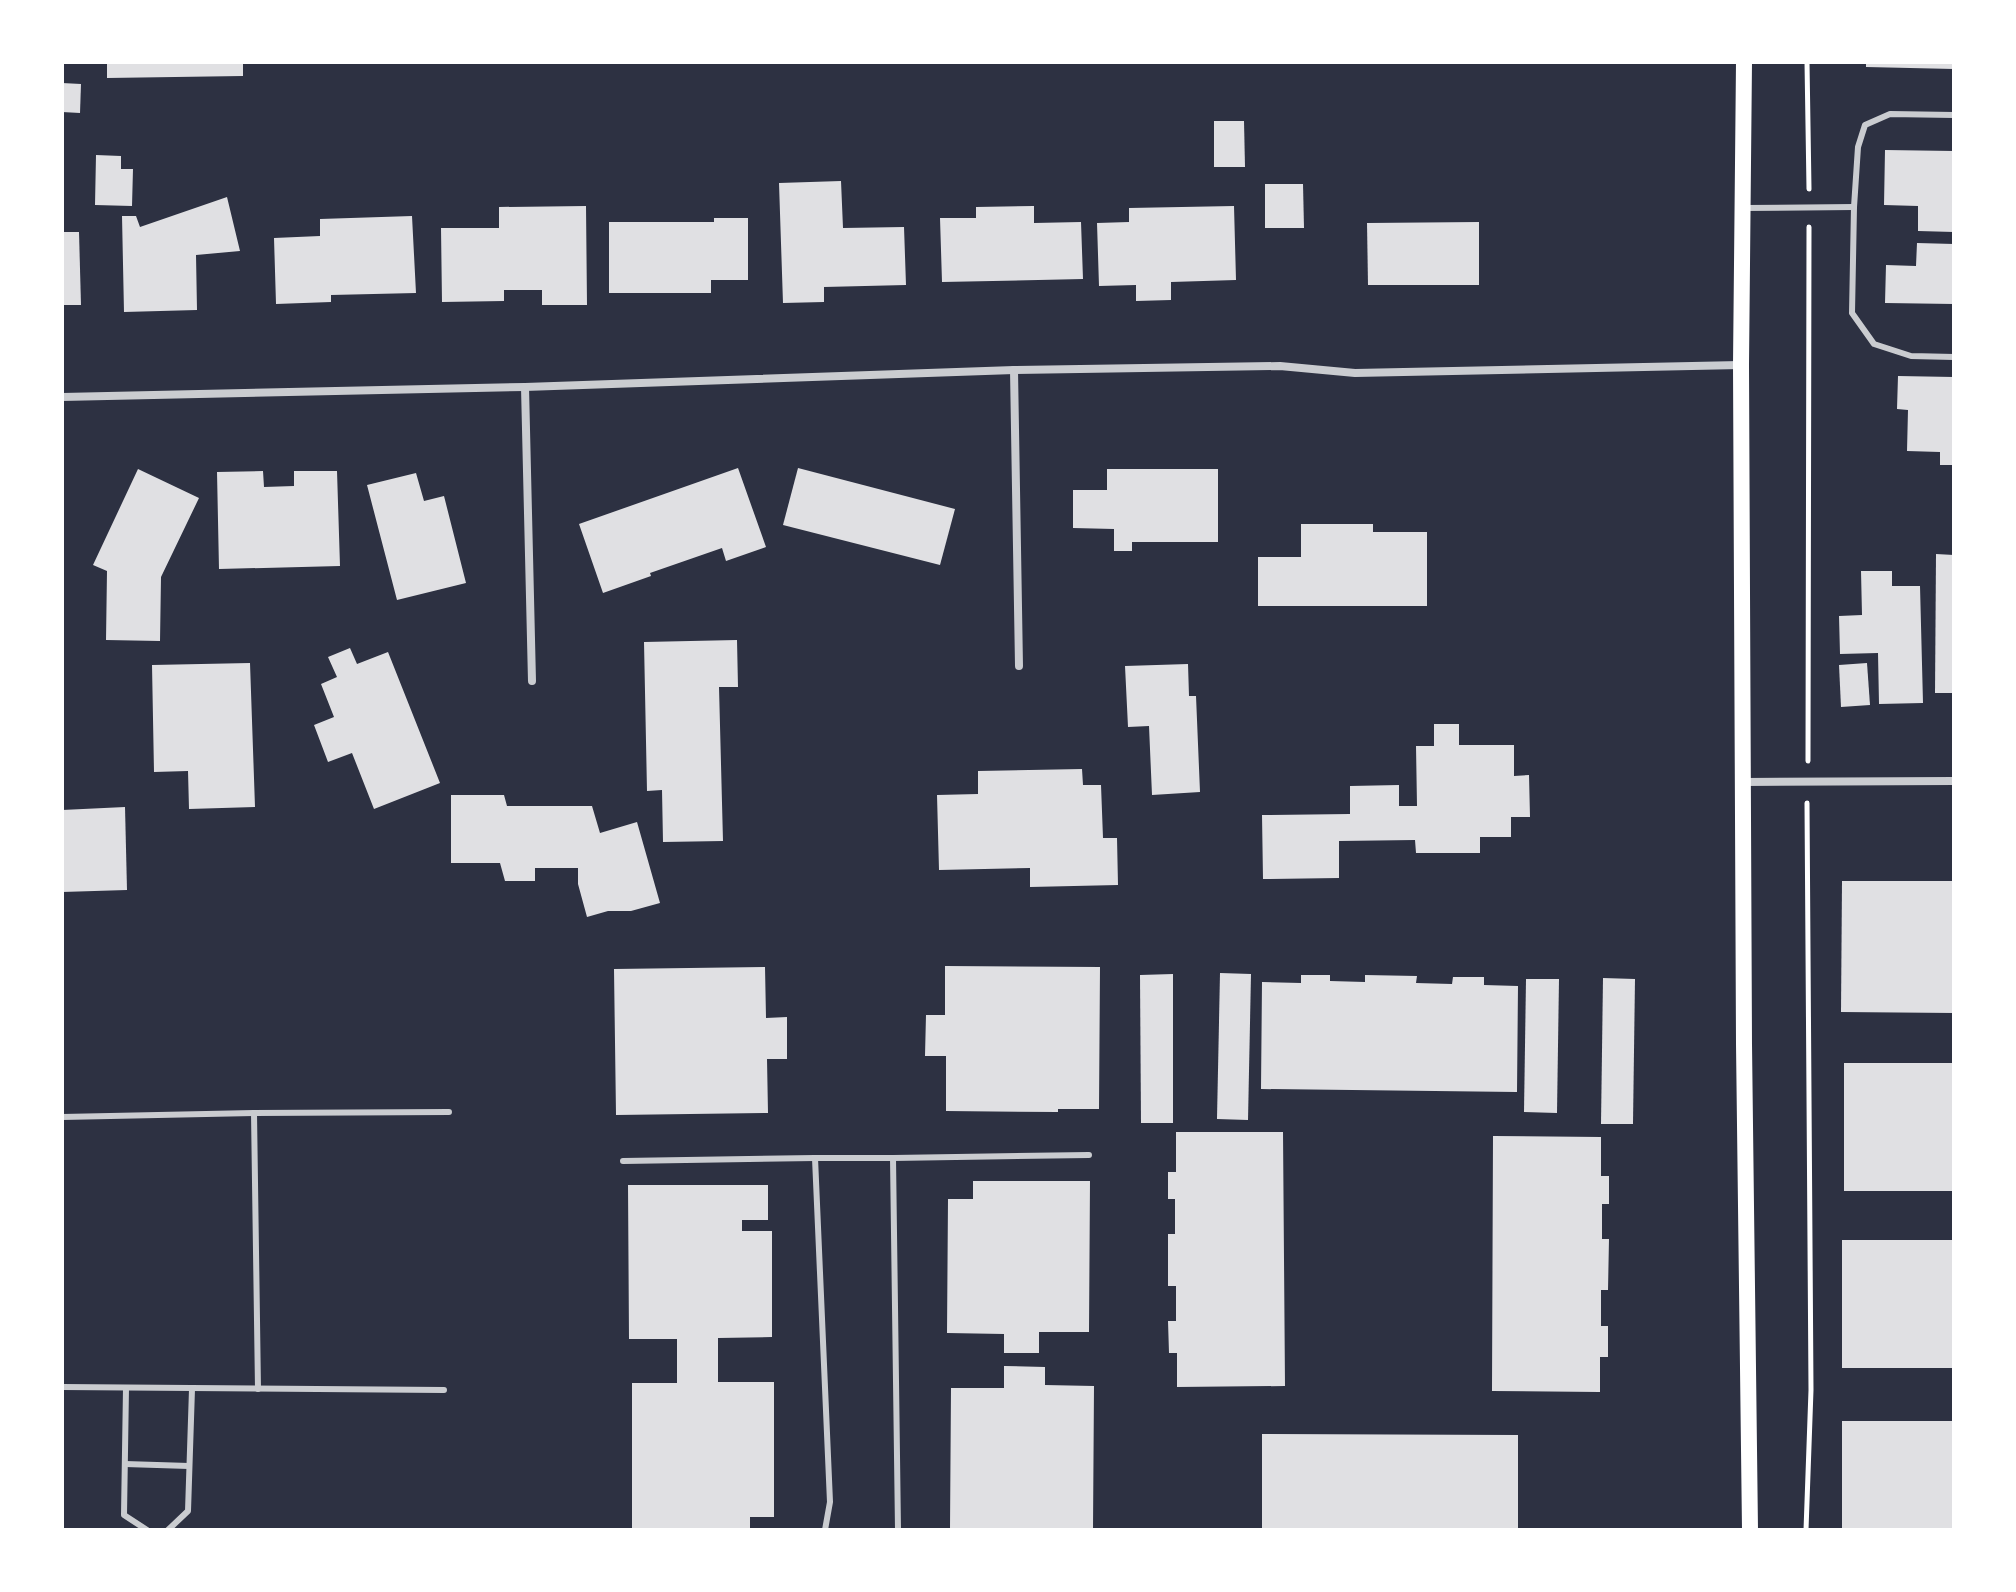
<svg xmlns="http://www.w3.org/2000/svg" width="2016" height="1592" font-family="Figtree,sans-serif">
	<rect width="100%" height="100%" fill="#2d3142"/>
	<g fill="#e0e0e3">
		<path d="M 107,62 L 243,62 L 243,76 L 107,78 Z"/>
		<path d="M 1866,62 L 1954,62 L 1954,69 L 1866,67 Z"/>
		<path d="M 62,83 L 81,84 L 80,113 L 62,112 Z"/>
		<path d="M 1214,121 L 1244,121 L 1245,167 L 1214,167 Z"/>
		<path d="M 1885,150 L 1954,151 L 1954,232 L 1918,231 L 1918,206 L 1884,205 Z"/>
		<path d="M 96,155 L 121,156 L 121,169 L 133,169 L 132,206 L 95,205 Z"/>
		<path d="M 841,181 L 843,228 L 904,227 L 906,285 L 824,287 L 824,302 L 783,303 L 779,183 Z"/>
		<path d="M 1265,184 L 1303,184 L 1304,228 L 1265,228 Z"/>
		<path d="M 227,197 L 240,251 L 196,255 L 197,310 L 124,312 L 122,216 L 136,216 L 140,227 Z"/>
		<path d="M 586,206 L 587,305 L 542,305 L 542,290 L 504,290 L 504,301 L 442,302 L 441,228 L 499,228 L 499,207 Z"/>
		<path d="M 1034,206 L 1034,223 L 1081,222 L 1083,279 L 942,282 L 940,218 L 976,218 L 976,207 Z"/>
		<path d="M 1234,206 L 1236,280 L 1171,282 L 1171,300 L 1136,301 L 1136,285 L 1099,286 L 1097,223 L 1129,222 L 1129,208 Z"/>
		<path d="M 412,216 L 416,293 L 331,295 L 331,302 L 276,304 L 274,238 L 320,236 L 320,219 Z"/>
		<path d="M 714,218 L 748,218 L 748,280 L 711,280 L 711,293 L 609,293 L 609,222 L 714,222 Z"/>
		<path d="M 1479,222 L 1479,285 L 1368,285 L 1367,223 Z"/>
		<path d="M 62,232 L 79,232 L 81,305 L 62,305 Z"/>
		<path d="M 1917,243 L 1954,244 L 1954,304 L 1885,303 L 1886,265 L 1916,266 Z"/>
		<path d="M 1898,376 L 1954,377 L 1954,465 L 1940,465 L 1940,452 L 1907,451 L 1908,410 L 1897,409 Z"/>
		<path d="M 738,468 L 766,547 L 726,561 L 722,548 L 650,573 L 651,576 L 603,593 L 579,524 Z"/>
		<path d="M 798,468 L 955,509 L 940,565 L 783,525 Z"/>
		<path d="M 138,469 L 199,498 L 161,577 L 160,641 L 106,640 L 107,571 L 93,565 Z"/>
		<path d="M 1107,469 L 1218,469 L 1218,542 L 1132,542 L 1132,551 L 1114,551 L 1114,529 L 1073,528 L 1073,490 L 1107,490 Z"/>
		<path d="M 263,471 L 264,487 L 294,486 L 294,471 L 337,471 L 340,566 L 219,569 L 217,472 Z"/>
		<path d="M 416,473 L 424,501 L 444,496 L 466,583 L 397,600 L 367,485 Z"/>
		<path d="M 1301,524 L 1373,524 L 1373,532 L 1427,532 L 1427,606 L 1258,606 L 1258,557 L 1301,557 Z"/>
		<path d="M 1936,554 L 1954,555 L 1954,693 L 1935,693 Z"/>
		<path d="M 1861,571 L 1892,571 L 1892,586 L 1920,586 L 1923,703 L 1879,704 L 1878,653 L 1840,654 L 1839,616 L 1862,615 Z"/>
		<path d="M 737,640 L 738,687 L 719,687 L 723,841 L 663,842 L 662,790 L 647,791 L 644,642 Z"/>
		<path d="M 350,648 L 357,664 L 388,652 L 440,783 L 374,809 L 352,753 L 328,762 L 314,725 L 334,717 L 321,684 L 337,677 L 328,657 Z"/>
		<path d="M 250,663 L 255,807 L 189,809 L 188,771 L 154,772 L 152,665 Z"/>
		<path d="M 1867,663 L 1870,705 L 1841,707 L 1839,665 Z"/>
		<path d="M 1188,664 L 1189,696 L 1196,696 L 1200,792 L 1152,795 L 1149,726 L 1128,727 L 1125,666 Z"/>
		<path d="M 1434,724 L 1459,724 L 1459,745 L 1514,745 L 1514,776 L 1529,775 L 1530,817 L 1511,817 L 1511,837 L 1480,837 L 1480,853 L 1416,853 L 1415,840 L 1339,841 L 1339,878 L 1263,879 L 1262,815 L 1350,814 L 1350,786 L 1399,785 L 1399,806 L 1417,806 L 1416,746 L 1434,746 Z"/>
		<path d="M 1082,769 L 1083,785 L 1101,785 L 1103,838 L 1117,838 L 1118,885 L 1030,887 L 1030,868 L 939,870 L 937,795 L 978,794 L 978,771 Z"/>
		<path d="M 451,795 L 504,795 L 507,806 L 592,806 L 600,833 L 637,822 L 660,903 L 631,911 L 608,911 L 587,917 L 578,884 L 578,868 L 535,868 L 535,881 L 505,881 L 500,863 L 451,863 Z"/>
		<path d="M 125,807 L 127,890 L 62,892 L 62,810 Z"/>
		<path d="M 1842,881 L 1954,881 L 1954,1013 L 1841,1012 Z"/>
		<path d="M 945,966 L 1100,967 L 1099,1109 L 1058,1109 L 1058,1112 L 946,1111 L 946,1056 L 925,1056 L 926,1015 L 945,1015 Z"/>
		<path d="M 765,967 L 766,1018 L 787,1017 L 787,1059 L 767,1059 L 768,1113 L 616,1115 L 614,969 Z"/>
		<path d="M 1220,973 L 1251,974 L 1248,1120 L 1217,1119 Z"/>
		<path d="M 1173,974 L 1173,1123 L 1141,1123 L 1140,975 Z"/>
		<path d="M 1301,975 L 1330,975 L 1330,981 L 1365,982 L 1365,975 L 1417,976 L 1416,983 L 1452,984 L 1453,977 L 1484,977 L 1484,985 L 1518,986 L 1517,1092 L 1261,1089 L 1262,982 L 1301,983 Z"/>
		<path d="M 1603,978 L 1635,979 L 1633,1124 L 1601,1124 Z"/>
		<path d="M 1526,979 L 1559,979 L 1557,1113 L 1524,1112 Z"/>
		<rect x="1844" y="1063" width="110" height="128"/>
		<path d="M 1176,1132 L 1283,1132 L 1285,1386 L 1177,1387 L 1177,1353 L 1169,1353 L 1168,1321 L 1176,1321 L 1176,1286 L 1168,1286 L 1168,1234 L 1175,1234 L 1175,1199 L 1168,1199 L 1168,1172 L 1176,1172 Z"/>
		<path d="M 1493,1136 L 1601,1137 L 1601,1176 L 1609,1176 L 1609,1204 L 1602,1204 L 1602,1239 L 1609,1239 L 1608,1290 L 1601,1290 L 1601,1326 L 1608,1326 L 1608,1357 L 1600,1357 L 1600,1392 L 1492,1391 Z"/>
		<path d="M 973,1181 L 1090,1181 L 1089,1332 L 1039,1332 L 1039,1353 L 1004,1353 L 1004,1334 L 947,1333 L 948,1199 L 973,1199 Z"/>
		<path d="M 628,1185 L 768,1185 L 768,1220 L 742,1220 L 742,1231 L 772,1231 L 772,1337 L 718,1338 L 718,1382 L 774,1382 L 774,1517 L 750,1517 L 750,1530 L 632,1530 L 632,1383 L 677,1383 L 677,1339 L 629,1339 Z"/>
		<rect x="1842" y="1240" width="112" height="128"/>
		<path d="M 1004,1366 L 1045,1367 L 1045,1385 L 1094,1386 L 1093,1530 L 950,1530 L 951,1388 L 1004,1388 Z"/>
		<rect x="1842" y="1421" width="112" height="109"/>
		<path d="M 1262,1434 L 1518,1435 L 1518,1530 L 1262,1530 Z"/>
	</g>
	<g fill="none" stroke-linecap="round" stroke-linejoin="round">
		<g stroke="#fff" stroke-width="5">
			<path d="M 1807,62 L 1809,189"/>
			<path d="M 1808,761 L 1809,227"/>
			<path d="M 1806,1530 L 1811,1390 L 1807,803"/>
		</g>
		<g stroke="#caccd0" stroke-width="6">
			<path d="M 1954,115 L 1890,114 L 1865,125 L 1858,147 L 1854,207 L 1852,313 L 1874,344 L 1911,356 L 1954,357"/>
			<path d="M 1745,208 L 1854,207"/>
			<path d="M 62,1117 L 254,1113"/>
			<path d="M 893,1158 L 1089,1155"/>
			<path d="M 623,1161 L 815,1158"/>
			<path d="M 62,1387 L 444,1390"/>
			<path d="M 126,1388 L 124,1515 L 147,1530"/>
			<path d="M 258,1389 L 254,1113 L 449,1112"/>
			<path d="M 125,1464 L 189,1466"/>
			<path d="M 168,1530 L 188,1511 L 192,1389"/>
			<path d="M 825,1530 L 830,1502 L 815,1158 L 893,1158 L 898,1530"/>
		</g>
		<g stroke="#caccd0" stroke-width="8">
			<path d="M 1014,370 L 1019,666"/>
			<path d="M 525,387 L 532,681"/>
			<path d="M 62,397 L 525,387 L 1014,370 L 1280,366 L 1355,373 L 1740,365"/>
			<path d="M 1744,782 L 1954,781"/>
		</g>
		<path stroke="#fff" stroke-width="16" d="M 1744,62 L 1741,365 L 1744,1044 L 1750,1530"/>
	</g>
	<rect width="2016" height="1592" fill="none" stroke="#ffffff" stroke-width="128"/>
</svg>
